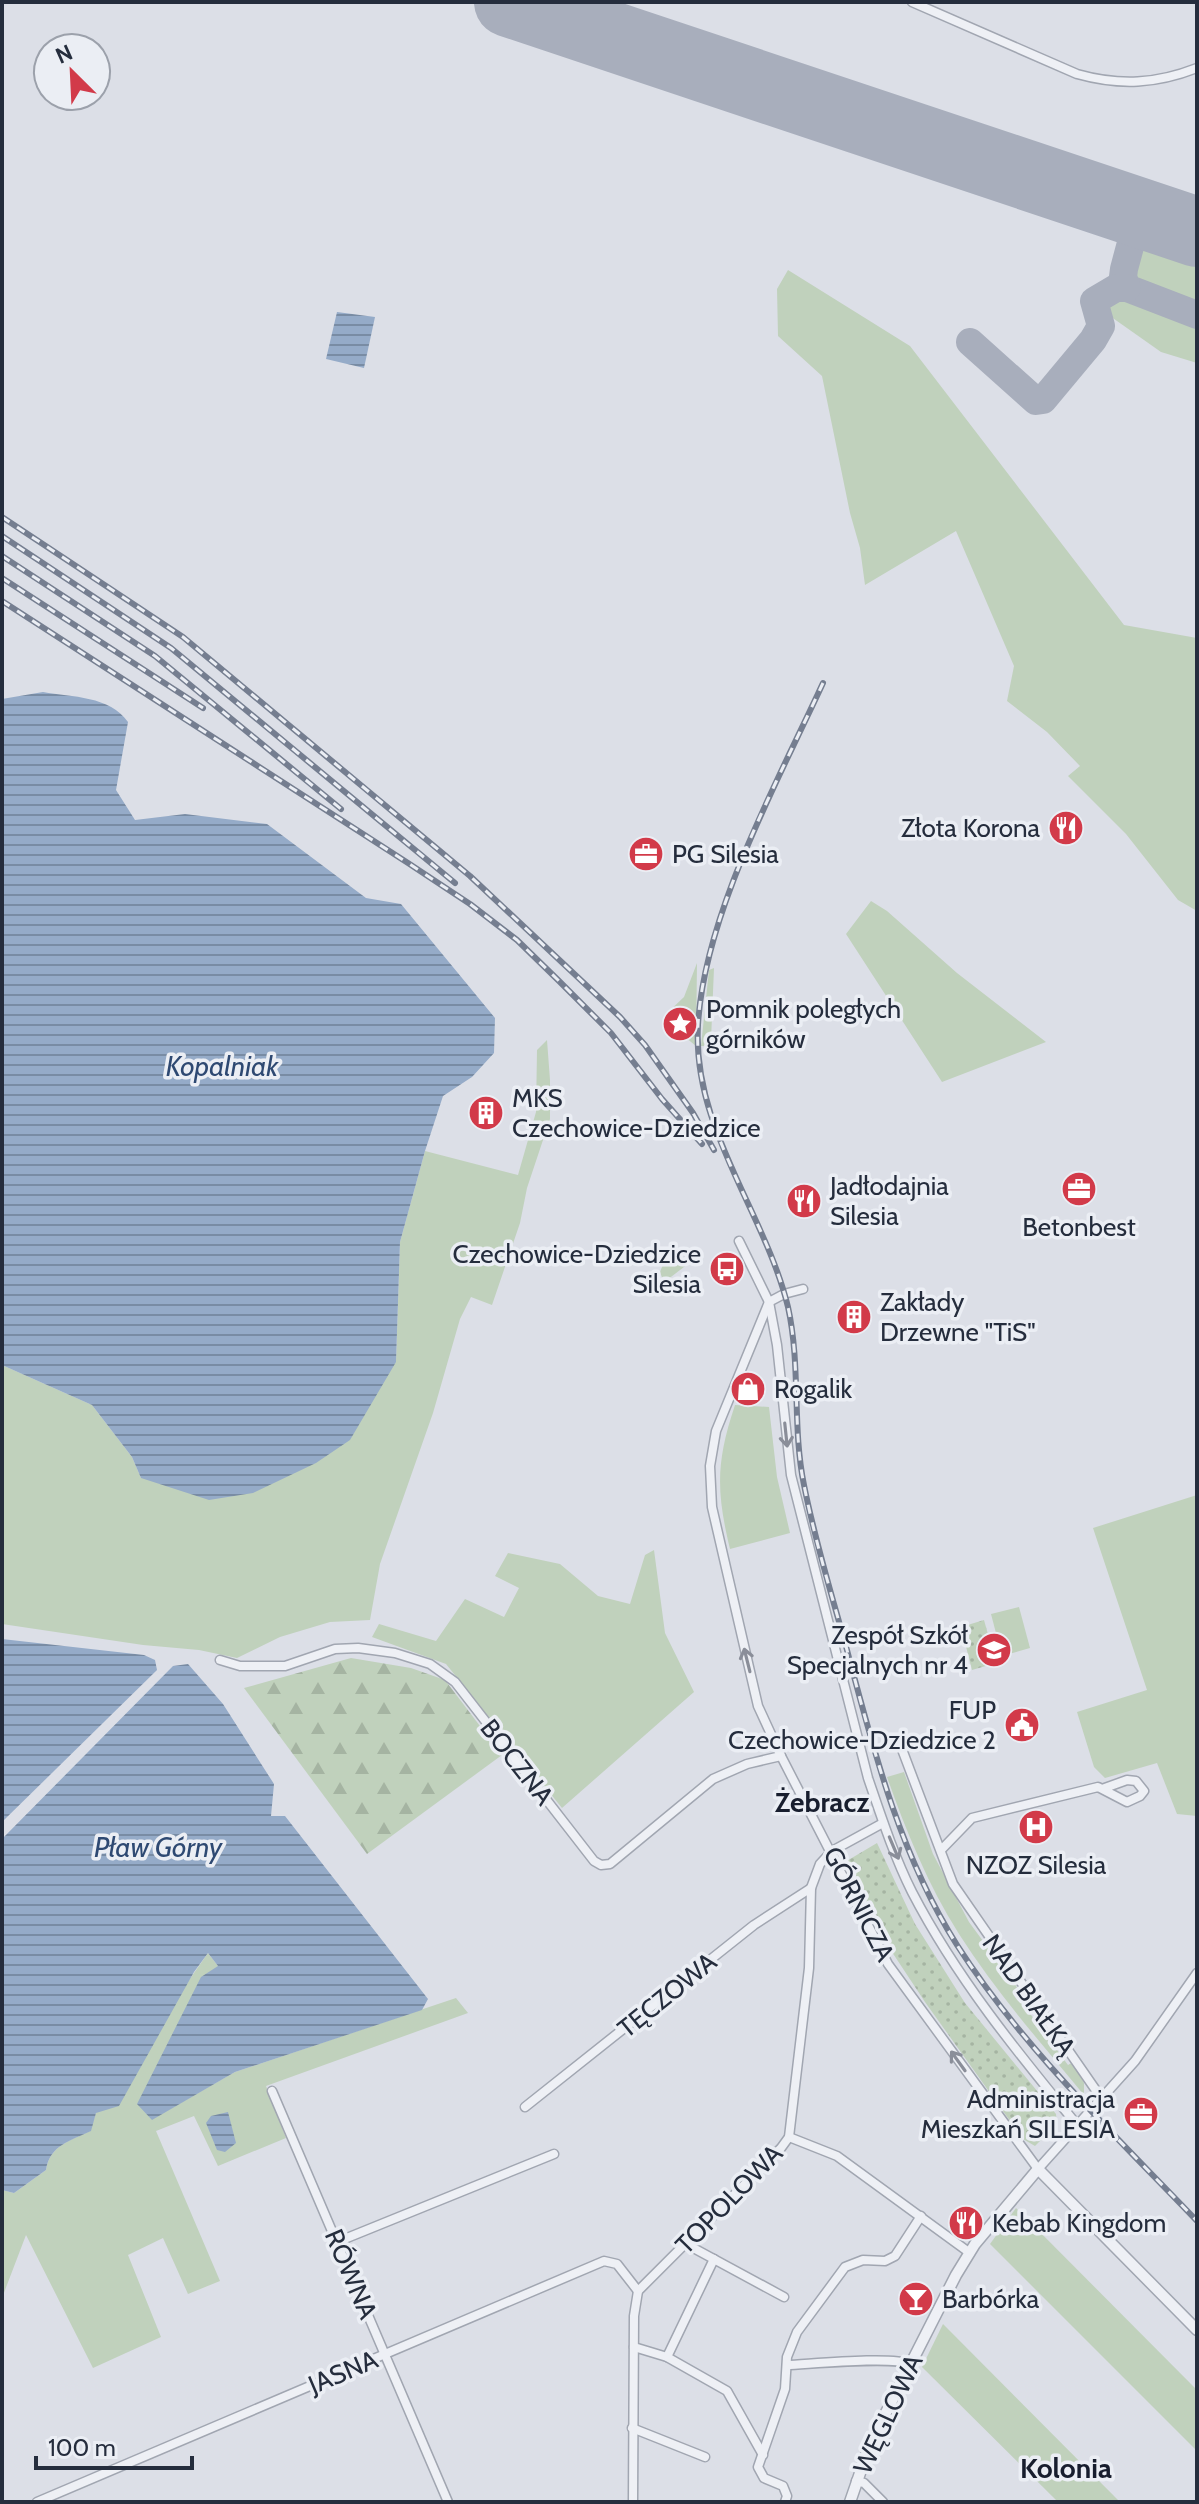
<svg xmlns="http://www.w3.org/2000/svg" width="1199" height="2504" font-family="Cabin,sans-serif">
	<defs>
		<pattern id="forest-firs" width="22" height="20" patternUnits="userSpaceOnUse" patternTransform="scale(2)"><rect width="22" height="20" fill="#c0d1bc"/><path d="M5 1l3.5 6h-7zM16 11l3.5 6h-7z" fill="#a5b4a2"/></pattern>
		<pattern id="park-dots" width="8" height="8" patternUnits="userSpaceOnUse" patternTransform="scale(2)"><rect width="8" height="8" fill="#c0d1bc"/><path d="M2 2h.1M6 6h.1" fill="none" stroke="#a5b4a2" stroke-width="1.8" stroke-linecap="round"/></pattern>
		<pattern id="water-rules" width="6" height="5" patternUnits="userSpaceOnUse" patternTransform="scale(2)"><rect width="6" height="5" fill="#95abc8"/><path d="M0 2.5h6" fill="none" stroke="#798ca4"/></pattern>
	</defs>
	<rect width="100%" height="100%" fill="#dcdfe7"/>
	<g fill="#c0d1bc">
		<path d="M 1140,247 L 1197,265 L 1197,309 L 1136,287 L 1131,281 Z"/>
		<path d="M 788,270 L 910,346 L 1124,625 L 1197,638 L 1197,911 L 1178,900 L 1126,834 L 1068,776 L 1080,766 L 1047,732 L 1007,701 L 1014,666 L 956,531 L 865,585 L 860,548 L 850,513 L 822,376 L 778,336 L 777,289 Z"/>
		<path d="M 1119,295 L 1197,320 L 1197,363 L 1161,352 L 1100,309 L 1108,298 Z"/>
		<path d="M 871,901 L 887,911 L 957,973 L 1046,1042 L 942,1082 L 846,934 Z"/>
		<path d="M 697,963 L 696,1046 L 680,1033 L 689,1020 L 682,1015 L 672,1025 L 664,1016 L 684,997 Z"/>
		<path d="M 714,968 L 711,1040 L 705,1046 L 701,1046 L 709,970 Z"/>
		<path d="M 547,1040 L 550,1080 L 550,1119 L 527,1188 L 520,1223 L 492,1305 L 471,1297 L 460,1319 L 433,1413 L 380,1564 L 370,1620 L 330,1622 L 280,1637 L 237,1658 L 199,1650 L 143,1645 L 2,1624 L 2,1365 L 92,1405 L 132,1457 L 141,1478 L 396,1362 L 400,1242 L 425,1151 L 518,1175 L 536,1112 L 537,1050 Z"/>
		<path d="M 678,1258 L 693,1260 L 667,1280 L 663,1280 L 660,1272 L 664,1262 Z"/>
		<path d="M 735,1405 L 769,1407 L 777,1477 L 790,1533 L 730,1549 C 716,1491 716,1462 735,1405 Z"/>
		<path d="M 1197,1495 L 1197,1816 L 1177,1814 L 1157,1763 L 1105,1778 L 1094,1767 L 1077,1712 L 1147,1690 L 1093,1528 Z"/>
		<path d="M 654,1550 L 665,1633 L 694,1692 L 562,1808 L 446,1664 L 372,1637 L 379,1624 L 436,1641 L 465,1599 L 504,1617 L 519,1588 L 495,1576 L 508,1553 L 560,1564 L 598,1596 L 630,1604 L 645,1555 Z"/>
		<path d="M 1019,1607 L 1030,1648 L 1002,1656 L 991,1614 Z"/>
		<path d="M 904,1772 L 933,1854 L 969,1922 L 1027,2001 L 1023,2004 L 1068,2065 L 1073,2062 L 1084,2083 L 1084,2095 C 1041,2043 996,1992 959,1934 C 928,1885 906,1831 887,1777 Z"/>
		<path d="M 208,1953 L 218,1966 L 152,2119 L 235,2072 L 456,1998 L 468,2013 L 266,2086 L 286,2138 L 218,2166 L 194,2116 L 156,2131 L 220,2281 L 188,2294 L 163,2238 L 128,2255 L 161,2337 L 93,2368 L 26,2235 L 2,2298 L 2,2190 L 14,2193 L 46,2170 C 50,2145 70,2141 90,2131 L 96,2113 Z"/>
		<path d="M 1016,2208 L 1197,2390 L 1197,2451 L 990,2244 Z"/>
		<path d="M 943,2324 L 1120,2502 L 1058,2502 L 922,2367 Z"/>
	</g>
	<path fill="url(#forest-firs)" d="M 351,1658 L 411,1668 L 445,1680 L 502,1755 L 367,1854 L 244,1688 Z"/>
	<g fill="url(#park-dots)">
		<path d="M 984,1620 L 996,1663 L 972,1670 L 961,1627 Z"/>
		<path d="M 877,1843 L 915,1924 L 965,2003 L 1056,2114 L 1057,2124 L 1035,2146 L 1023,2139 L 925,2002 L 888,1946 L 845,1862 Z"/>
	</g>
	<g fill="url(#water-rules)">
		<path d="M 337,312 L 375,317 L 364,368 L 326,359 Z"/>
		<path d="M 43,692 C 72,697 110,696 128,722 L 116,790 L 135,820 L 185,814 L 267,824 L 366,898 L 401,904 L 495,1018 L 494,1053 L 472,1077 L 443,1096 L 425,1151 L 400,1242 L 396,1362 L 350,1440 L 316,1463 L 253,1493 L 209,1500 L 141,1478 L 132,1457 L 92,1405 L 2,1365 L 2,699 Z"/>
		<path d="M 2,1639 L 144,1655 L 155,1660 L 157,1670 L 2,1822 Z"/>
		<path d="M 188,1664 L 223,1704 L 274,1784 L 271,1816 L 285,1816 L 428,1999 L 422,2010 L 235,2072 L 152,2120 L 137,2104 L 201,1977 L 218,1966 L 208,1953 L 194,1972 L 119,2106 L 96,2113 L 91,2131 C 70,2141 50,2145 46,2170 L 14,2193 L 2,2190 L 2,1839 L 173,1666 Z"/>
		<path d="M 228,2112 L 236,2143 L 225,2152 L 217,2150 L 206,2123 L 211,2116 Z"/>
	</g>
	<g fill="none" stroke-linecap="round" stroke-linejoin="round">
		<g stroke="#a8aebc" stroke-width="28">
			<path d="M 1139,213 L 1124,269 L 1123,277 L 1127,288 L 1197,315"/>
			<path d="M 970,342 L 1036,401 L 1043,400 L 1093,340 L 1101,326 L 1094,301 L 1116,288 L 1127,288"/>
		</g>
		<path stroke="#a8aebc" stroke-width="70" d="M 509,2 L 1197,232"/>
		<defs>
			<g id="minor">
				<path d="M 912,2 L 1077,74 C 1120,86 1156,84 1197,68"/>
				<path d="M 739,1241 L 769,1302 L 777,1345 L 791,1475 L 868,1778 C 881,1816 894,1856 912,1892 C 956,1977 1017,2052 1078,2126"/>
				<path d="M 769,1302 L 716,1431 L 710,1466 L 712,1507 L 758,1706 L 781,1756 L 888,1964 L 1038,2169 L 1135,2061 L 1197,1973"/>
				<path d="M 769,1302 L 784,1294 L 803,1289"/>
				<path d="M 220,1660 L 240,1666 L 285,1666 L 335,1649 L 358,1648 L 395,1653 L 430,1664 L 455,1682 L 594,1861 L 601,1865 L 610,1864 L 713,1779 L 747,1764 L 781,1756"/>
				<path d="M 900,1744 L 953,1884 L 1102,2099"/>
				<path d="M 941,1850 L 972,1818 L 1098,1787 L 1102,1789 L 1127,1780 L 1136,1781 L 1144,1791 L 1140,1796 L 1127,1802 L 1102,1789"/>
				<path d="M 272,2091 L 448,2502"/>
				<path d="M 525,2107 L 754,1925 L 811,1888"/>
				<path d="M 789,2137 L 837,2156 L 970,2253"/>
				<path d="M 337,2242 L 554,2154"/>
				<path d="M 686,2244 L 784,2297"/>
				<path d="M 634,2347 L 667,2357 L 727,2391 L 763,2455"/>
				<path d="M 667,2357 L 714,2259"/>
				<path d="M 787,2365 C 811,2364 892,2356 910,2364"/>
				<path d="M 632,2428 L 705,2457"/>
				<path d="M 856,2481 L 864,2483 L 883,2502"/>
				<path d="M 37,2502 L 604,2261 L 617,2264 L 638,2291"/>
				<path d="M 633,2502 L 634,2316 L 638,2291 L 781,2148 L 789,2137 L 809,1968 L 811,1888 L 820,1864 L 832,1851 L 883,1823"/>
				<path d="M 785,2502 L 787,2496 L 783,2486 L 764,2478 L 758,2467 L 785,2389 L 787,2357 L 797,2332 L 845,2267 L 863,2260 L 885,2261 L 895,2256 L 921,2216"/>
			</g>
			<path id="tertiary" d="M 850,2502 L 870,2444 L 956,2275 L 975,2244 L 1038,2169 L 1197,2330"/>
		</defs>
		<use href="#minor" stroke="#a1a6b1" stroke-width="11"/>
		<use href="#tertiary" stroke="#a1a6b1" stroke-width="13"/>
		<use href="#minor" stroke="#eef0f5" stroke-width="8"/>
		<use href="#tertiary" stroke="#eef0f5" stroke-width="10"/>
		<defs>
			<g id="rail">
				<path d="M 2,517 L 183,637 L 470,876 L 620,1017 L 645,1045 L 693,1113 L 714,1150"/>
				<path d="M 2,536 L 171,648 L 455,883"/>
				<path d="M 2,556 L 155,656 L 341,809"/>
				<path d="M 2,578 L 203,708"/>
				<path d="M 2,601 L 408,863 L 470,904 L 517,940 L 558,980 L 611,1033 L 662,1099 L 702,1144"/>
				<path d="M 823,683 C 777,783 704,915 698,1025 C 692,1128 765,1212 788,1307 C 801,1366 792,1427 804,1485 C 815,1541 832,1596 847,1650 C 874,1752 900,1855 957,1945 C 1023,2048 1113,2133 1197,2221"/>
			</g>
		</defs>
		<use href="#rail" stroke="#757e90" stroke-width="6"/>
		<use href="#rail" stroke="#ebeef4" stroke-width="3" stroke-dasharray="9" stroke-linecap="butt"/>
	</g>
	<defs><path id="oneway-shaft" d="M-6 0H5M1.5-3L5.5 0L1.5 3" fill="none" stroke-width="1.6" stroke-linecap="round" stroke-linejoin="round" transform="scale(2)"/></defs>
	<g stroke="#8a8e99">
		<use href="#oneway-shaft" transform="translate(786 1435) rotate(84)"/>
		<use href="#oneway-shaft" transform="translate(747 1660) rotate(-104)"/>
		<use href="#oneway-shaft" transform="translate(894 1848) rotate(67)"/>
		<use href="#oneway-shaft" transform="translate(958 2061) rotate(-126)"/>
	</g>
	<defs>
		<symbol id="restaurant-disc" viewBox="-11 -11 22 22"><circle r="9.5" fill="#d23a49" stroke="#ebeef4"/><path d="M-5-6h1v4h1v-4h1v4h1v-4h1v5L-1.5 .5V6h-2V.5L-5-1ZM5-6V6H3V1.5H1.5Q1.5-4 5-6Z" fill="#fff"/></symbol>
		<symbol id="office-disc" viewBox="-11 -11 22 22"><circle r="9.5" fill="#d23a49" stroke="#ebeef4"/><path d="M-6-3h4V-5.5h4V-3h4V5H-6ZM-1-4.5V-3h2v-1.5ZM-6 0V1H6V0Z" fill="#fff"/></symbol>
		<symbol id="sight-disc" viewBox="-11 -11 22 22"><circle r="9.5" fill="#d23a49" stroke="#ebeef4"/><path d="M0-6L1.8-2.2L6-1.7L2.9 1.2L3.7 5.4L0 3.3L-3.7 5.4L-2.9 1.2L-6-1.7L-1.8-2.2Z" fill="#fff"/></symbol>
		<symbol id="building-disc" viewBox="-11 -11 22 22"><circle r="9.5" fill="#d23a49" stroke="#ebeef4"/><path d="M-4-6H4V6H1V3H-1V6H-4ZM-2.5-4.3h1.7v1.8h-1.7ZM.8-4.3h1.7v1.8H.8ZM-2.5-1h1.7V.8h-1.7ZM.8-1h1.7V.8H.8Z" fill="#fff"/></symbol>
		<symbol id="bus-disc" viewBox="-11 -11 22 22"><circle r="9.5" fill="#d23a49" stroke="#ebeef4"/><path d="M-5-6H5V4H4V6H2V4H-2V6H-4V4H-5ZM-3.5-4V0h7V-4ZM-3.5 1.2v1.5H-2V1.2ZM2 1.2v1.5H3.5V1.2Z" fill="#fff"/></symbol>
		<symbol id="shop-disc" viewBox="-11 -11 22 22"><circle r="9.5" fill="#d23a49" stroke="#ebeef4"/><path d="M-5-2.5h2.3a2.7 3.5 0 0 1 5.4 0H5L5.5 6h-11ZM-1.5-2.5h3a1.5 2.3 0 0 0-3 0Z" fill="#fff"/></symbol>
		<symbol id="school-disc" viewBox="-11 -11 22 22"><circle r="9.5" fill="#d23a49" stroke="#ebeef4"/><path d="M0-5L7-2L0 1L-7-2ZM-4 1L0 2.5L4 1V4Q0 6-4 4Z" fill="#fff"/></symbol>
		<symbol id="civic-disc" viewBox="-11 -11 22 22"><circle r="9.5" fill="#d23a49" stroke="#ebeef4"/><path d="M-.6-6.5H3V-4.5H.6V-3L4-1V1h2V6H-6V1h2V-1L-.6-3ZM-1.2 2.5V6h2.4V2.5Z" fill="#fff"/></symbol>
		<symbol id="hospital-disc" viewBox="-11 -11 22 22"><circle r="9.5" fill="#d23a49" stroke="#ebeef4"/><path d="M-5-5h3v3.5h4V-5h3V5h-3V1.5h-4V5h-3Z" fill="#fff"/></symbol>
		<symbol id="bar-disc" viewBox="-11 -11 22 22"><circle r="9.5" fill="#d23a49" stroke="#ebeef4"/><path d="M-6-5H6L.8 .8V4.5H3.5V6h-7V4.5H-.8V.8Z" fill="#fff"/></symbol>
	</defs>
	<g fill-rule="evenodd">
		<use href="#restaurant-disc" x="1046" y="808" width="40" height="40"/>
		<use href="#office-disc" x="626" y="834" width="40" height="40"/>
		<use href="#sight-disc" x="660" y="1004" width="40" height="40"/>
		<use href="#building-disc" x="466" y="1093" width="40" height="40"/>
		<use href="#office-disc" x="1059" y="1169" width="40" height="40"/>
		<use href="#restaurant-disc" x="784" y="1181" width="40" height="40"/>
		<use href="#bus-disc" x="707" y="1249" width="40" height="40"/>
		<use href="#building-disc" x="834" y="1297" width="40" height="40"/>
		<use href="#shop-disc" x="728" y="1369" width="40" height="40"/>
		<use href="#school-disc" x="974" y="1630" width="40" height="40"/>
		<use href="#civic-disc" x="1002" y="1705" width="40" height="40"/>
		<use href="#hospital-disc" x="1016" y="1807" width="40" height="40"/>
		<use href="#office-disc" x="1121" y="2094" width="40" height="40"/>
		<use href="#restaurant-disc" x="946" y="2203" width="40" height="40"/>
		<use href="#bar-disc" x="896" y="2279" width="40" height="40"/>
	</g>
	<g text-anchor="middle" stroke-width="7" stroke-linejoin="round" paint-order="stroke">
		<g font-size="26" fill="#252d3d" stroke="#ebeef4" text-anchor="start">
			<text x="1040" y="837" text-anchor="end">Złota Korona</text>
			<text x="672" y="863">PG Silesia</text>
			<text x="706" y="1018">Pomnik poległych<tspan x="706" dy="30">górników</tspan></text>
			<text x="512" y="1107">MKS<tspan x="512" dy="30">Czechowice-Dziedzice</tspan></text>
			<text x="830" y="1195">Jadłodajnia<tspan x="830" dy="30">Silesia</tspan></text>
			<text x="1079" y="1236" text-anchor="middle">Betonbest</text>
			<text x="701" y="1263" text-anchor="end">Czechowice-Dziedzice<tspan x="701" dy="30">Silesia</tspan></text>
			<text x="880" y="1311">Zakłady<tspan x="880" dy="30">Drzewne "TiS"</tspan></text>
			<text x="774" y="1398">Rogalik</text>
			<text x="968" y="1644" text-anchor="end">Zespół Szkół<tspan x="968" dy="30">Specjalnych nr 4</tspan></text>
			<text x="996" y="1719" text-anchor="end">FUP<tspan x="996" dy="30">Czechowice-Dziedzice 2</tspan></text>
			<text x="1036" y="1874" text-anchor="middle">NZOZ Silesia</text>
			<text x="1115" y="2108" text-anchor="end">Administracja<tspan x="1115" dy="30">Mieszkań SILESIA</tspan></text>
			<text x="992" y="2232">Kebab Kingdom</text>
			<text x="942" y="2308">Barbórka</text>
		</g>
		<g font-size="26" fill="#252d3d" stroke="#ebeef4">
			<text transform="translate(517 1762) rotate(52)" y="9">BOCZNA</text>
			<text transform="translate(859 1904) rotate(63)" y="9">GÓRNICZA</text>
			<text transform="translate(667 1995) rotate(-39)" y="9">TĘCZOWA</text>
			<text transform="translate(1029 1995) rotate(55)" y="9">NAD BIAŁKĄ</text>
			<text transform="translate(729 2199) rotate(-46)" y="9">TOPOLOWA</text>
			<text transform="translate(351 2274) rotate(67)" y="9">RÓWNA</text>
			<text transform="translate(343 2372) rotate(-23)" y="9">JASNA</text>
			<text transform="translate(888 2414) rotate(-65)" y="9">WĘGLOWA</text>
		</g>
		<g font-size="28" font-style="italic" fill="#2e4972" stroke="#ebeef4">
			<text x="222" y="1076">Kopalniak</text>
			<text x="158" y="1857">Pław Górny</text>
		</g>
		<g font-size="28" font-weight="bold" fill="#181e2e" stroke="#ebeef4">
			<text x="822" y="1812">Żebracz</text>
			<text x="1066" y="2478">Kolonia</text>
		</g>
	</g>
	<rect width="1199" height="2504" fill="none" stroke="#252d3d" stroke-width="8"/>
	<g transform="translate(72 72) rotate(336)"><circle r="38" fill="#ebeef4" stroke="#9ca1ab" stroke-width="2"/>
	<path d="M0-6L14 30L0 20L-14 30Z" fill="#d23a49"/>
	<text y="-12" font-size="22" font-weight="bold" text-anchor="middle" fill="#252d3d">N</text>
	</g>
	<path d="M36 2456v12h156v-12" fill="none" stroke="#252d3d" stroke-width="4"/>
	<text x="48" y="2456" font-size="24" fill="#252d3d" stroke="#ebeef4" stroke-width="6" paint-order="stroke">100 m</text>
</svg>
